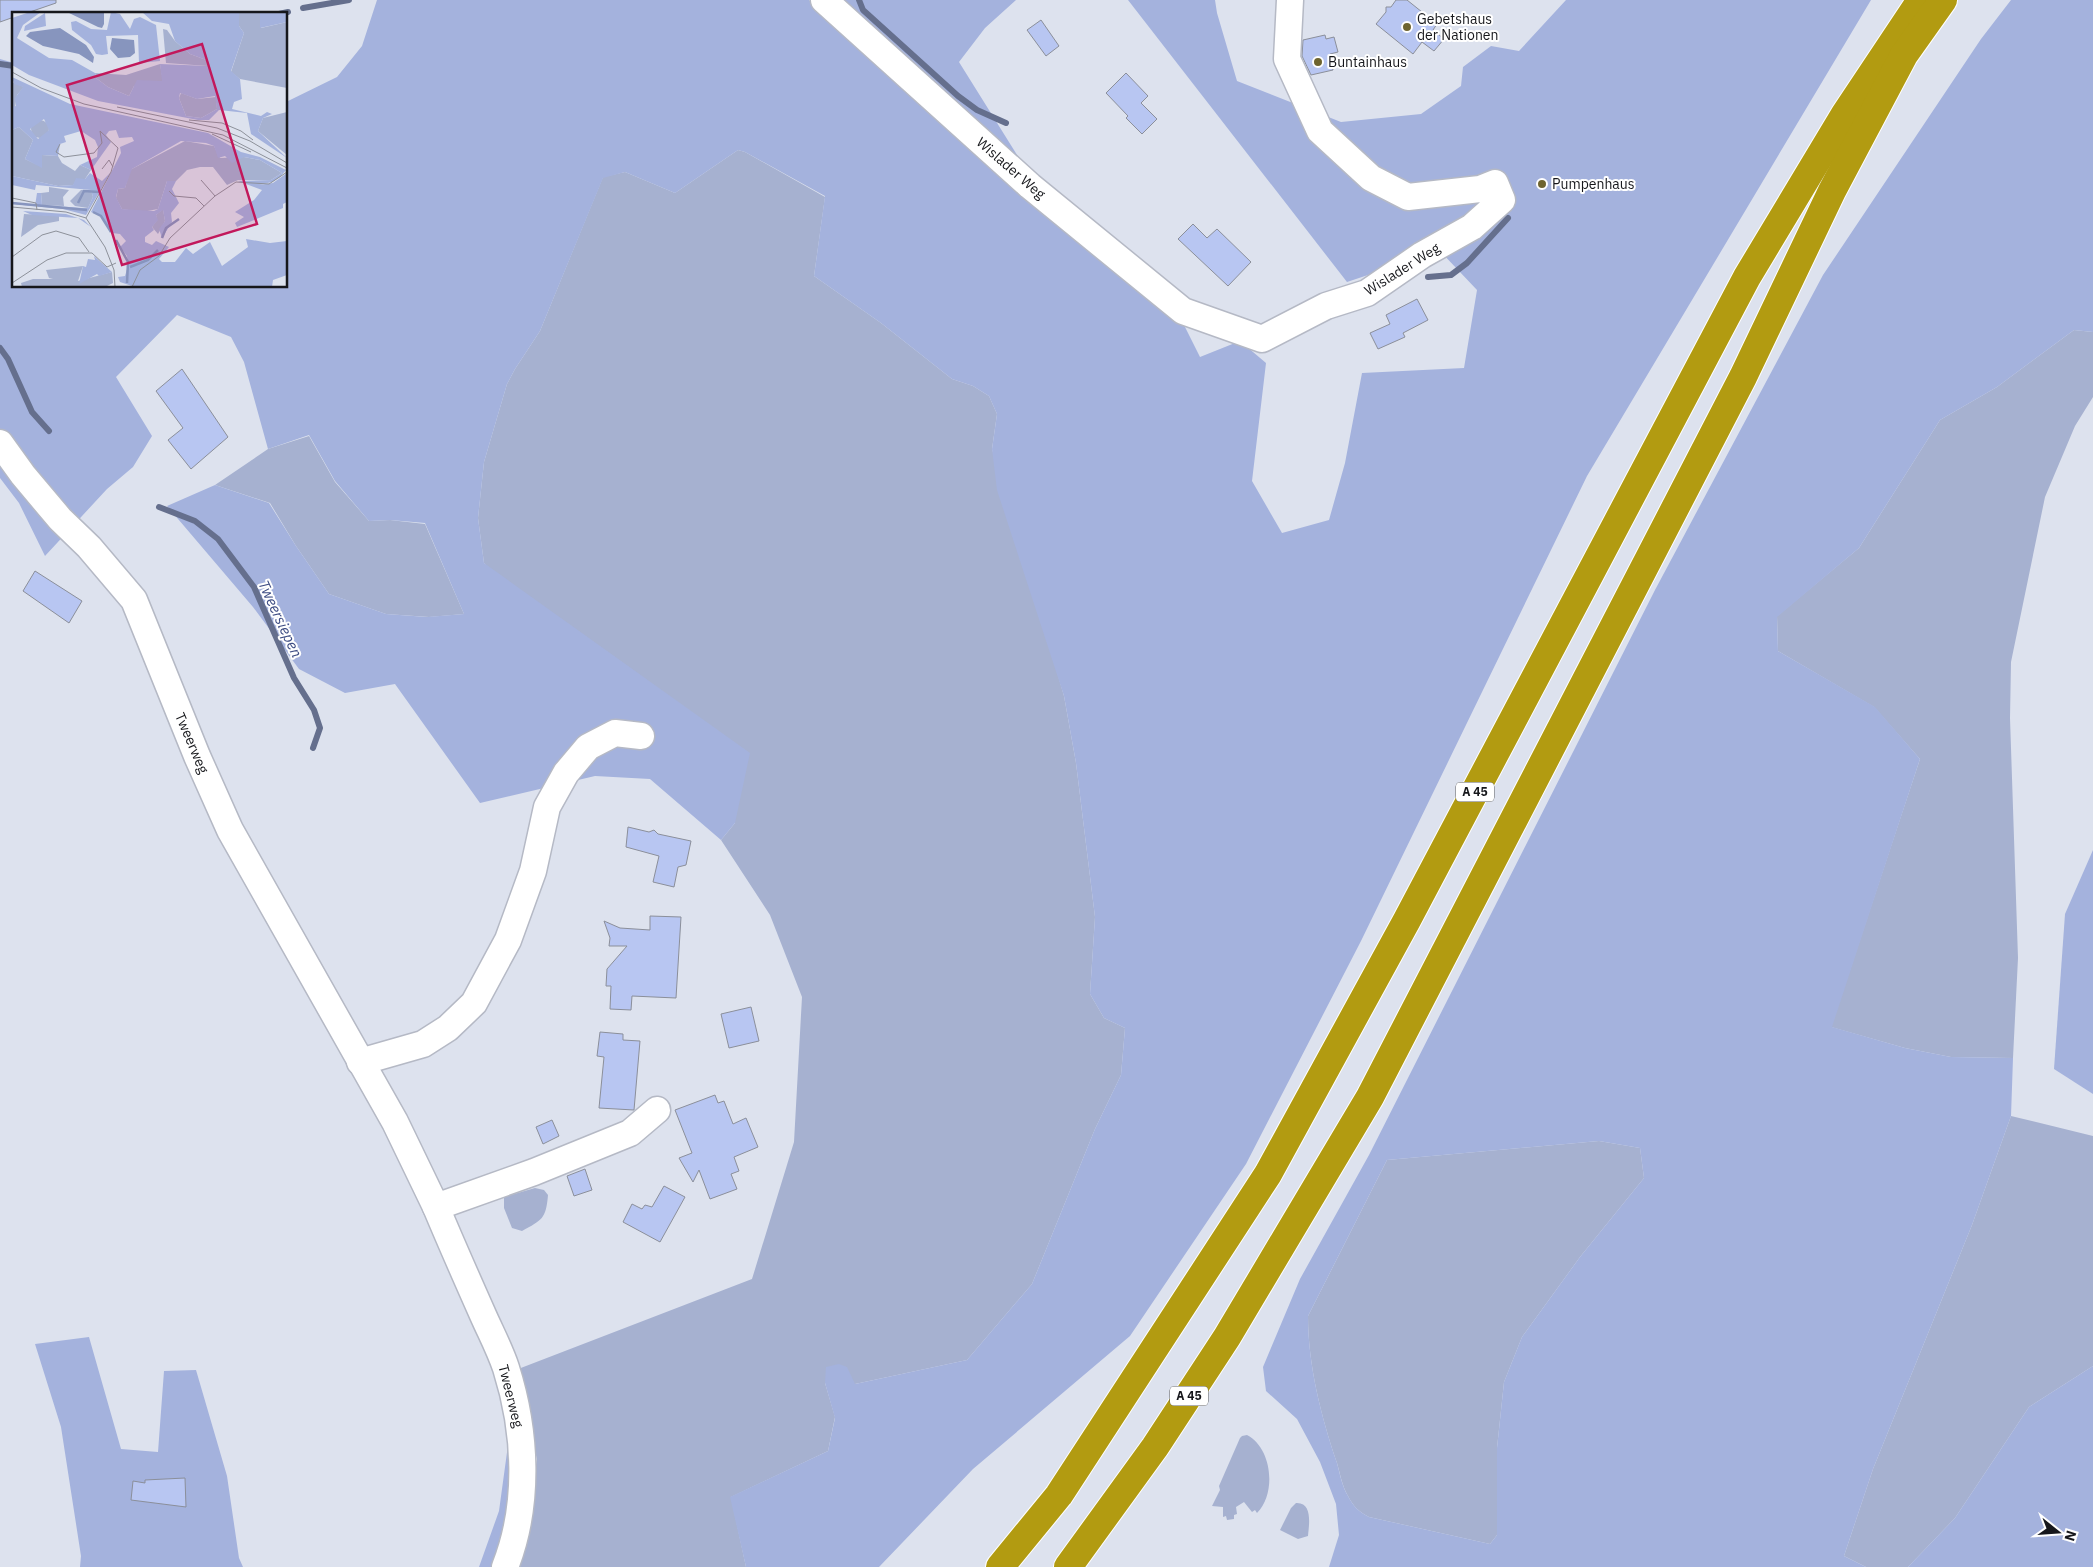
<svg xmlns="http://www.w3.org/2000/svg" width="2093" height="1567" font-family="'IBM Plex Sans',sans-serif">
	<rect width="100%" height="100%" fill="#dde2ee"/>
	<g fill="#a6b1d0">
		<path d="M 738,150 L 745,152 L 825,197 L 814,276 L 881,323 L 952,379 L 973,386 L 989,396 L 997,414 L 992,449 L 1064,696 L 1076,763 L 1095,917 L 1090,994 L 1104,1018 L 1125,1028 L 1121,1075 L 1095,1129 L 1032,1284 L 967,1360 L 855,1384 L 825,1383 L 835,1417 L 828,1451 L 731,1497 L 746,1567 L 510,1567 L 528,1509 L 537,1459 L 513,1371 L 752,1279 L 794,1142 L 802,997 L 770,915 L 721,840 L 735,823 L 484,563 L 478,518 L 484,462 L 507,384 L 515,369 L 540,331 L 603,177 L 625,172 L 675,193 Z"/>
		<path d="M 2074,330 L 2093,332 L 2093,397 L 2075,426 L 2045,497 L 2011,662 L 2010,718 L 2018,958 L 2013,1058 L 1951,1057 L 1905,1048 L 1831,1027 L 1920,759 L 1874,707 L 1778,651 L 1777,616 L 1859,548 L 1940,420 L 1997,387 Z"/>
		<path d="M 309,436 L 335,482 L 369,521 L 390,520 L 425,524 L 464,614 L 429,617 L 386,614 L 329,594 L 296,546 L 270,503 L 215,485 L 268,449 Z"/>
		<path d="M 2011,1116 L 2093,1136 L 2093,1366 L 2029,1407 L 1955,1518 L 1908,1567 L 1866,1567 L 1844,1556 L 1873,1469 L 1972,1225 Z"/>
		<path d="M 1599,1141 L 1640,1148 L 1644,1178 L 1580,1257 L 1522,1337 L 1504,1382 L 1497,1448 L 1497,1535 L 1490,1544 L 1369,1517 C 1359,1512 1353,1506 1348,1496 C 1342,1486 1340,1473 1337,1463 C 1321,1416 1308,1365 1308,1316 L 1387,1160 Z"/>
		<path d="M 535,1188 L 544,1190 L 548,1195 C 546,1219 542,1220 522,1231 L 512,1228 L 504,1208 L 504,1197 Z"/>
		<path d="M 1247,1435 C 1272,1448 1277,1493 1257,1513 L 1255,1510 L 1252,1512 L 1244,1502 L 1236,1507 L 1237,1514 L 1234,1515 L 1234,1519 L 1227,1520 L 1226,1516 L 1223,1517 L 1223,1507 L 1212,1506 L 1220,1490 L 1219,1486 L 1240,1438 L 1242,1436 Z"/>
		<path d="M 1296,1503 C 1313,1502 1309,1525 1308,1536 L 1298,1539 L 1280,1530 L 1291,1508 Z"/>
	</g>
	<g fill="#a4b2dd" fill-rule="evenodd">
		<path d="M 377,0 L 809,0 L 1025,192 L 1179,315 L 1200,357 L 1240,341 L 1266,363 L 1252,481 L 1282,533 L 1329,520 L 1345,463 L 1362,373 L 1464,368 L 1477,290 L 1440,251 L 1347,282 L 1128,0 L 1215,0 L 1217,13 L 1237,81 L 1341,122 L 1421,114 L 1461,86 L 1463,67 L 1491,46 L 1519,51 L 1566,0 L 1871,0 L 1587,476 L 1361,941 L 1246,1164 L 1130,1336 L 973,1469 L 879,1567 L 746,1567 L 730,1497 L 828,1451 L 835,1418 L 825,1383 L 826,1367 L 839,1364 L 847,1367 L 855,1384 L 967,1360 L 1032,1284 L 1095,1129 L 1121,1075 L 1125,1028 L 1104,1018 L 1090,994 L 1095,917 L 1076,763 L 1064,696 L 997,490 L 992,449 L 997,414 L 989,396 L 973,386 L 952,379 L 881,323 L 814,276 L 825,196 L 745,152 L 738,150 L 675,193 L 625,172 L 603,178 L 540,331 L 515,369 L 507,384 L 484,462 L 478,518 L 484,563 L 750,753 L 735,823 L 721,840 L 650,779 L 595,776 L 480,803 L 395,684 L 345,693 L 299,669 L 253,607 L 167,506 L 215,485 L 269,503 L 296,546 L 329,594 L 386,614 L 427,617 L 464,614 L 425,523 L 390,520 L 369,521 L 335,481 L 309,435 L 268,449 L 244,362 L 231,337 L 177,315 L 116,377 L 152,436 L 133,467 L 107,489 L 45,556 L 19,503 L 0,478 L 0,59 L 14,63 L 14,286 L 286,286 L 286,102 L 337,77 L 362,46 Z"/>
		<path d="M 838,0 L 1016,0 L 985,28 L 959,62 L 1034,182 Z"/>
		<path d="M 2011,0 L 2093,0 L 2093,332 L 2074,330 L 1997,387 L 1940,420 L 1859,548 L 1777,617 L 1778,651 L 1875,707 L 1920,759 L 1832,1027 L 1905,1048 L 1951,1057 L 2013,1058 L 2011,1116 L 1972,1225 L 1873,1469 L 1844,1556 L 1866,1567 L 1329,1567 L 1339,1535 L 1336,1504 L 1320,1462 L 1297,1419 L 1266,1391 L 1263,1367 L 1300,1279 L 1369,1155 L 1655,590 L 1823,275 L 1981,39 ZM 1599,1141 L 1640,1148 L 1644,1178 L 1580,1257 L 1522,1337 L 1504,1382 L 1497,1448 L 1497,1535 L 1490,1544 L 1369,1517 C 1359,1512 1353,1506 1348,1496 C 1342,1486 1340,1474 1337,1463 C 1321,1416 1308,1365 1308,1316 L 1387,1160 Z"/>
		<path d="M 2093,850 L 2093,1094 L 2054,1069 L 2065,914 Z"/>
		<path d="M 89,1337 L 121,1449 L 158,1452 L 164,1371 L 196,1370 L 227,1476 L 239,1558 L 243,1567 L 80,1567 L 81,1556 L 61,1427 L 35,1344 Z"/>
		<path d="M 2093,1366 L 2093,1567 L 1908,1567 L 1955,1518 L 2029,1407 Z"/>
		<path d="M 508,1445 L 518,1449 L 505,1567 L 479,1567 L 499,1511 Z"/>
	</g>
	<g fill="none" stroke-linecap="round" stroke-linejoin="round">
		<g stroke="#656f8d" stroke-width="6">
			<path d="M 859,0 L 863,10 L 958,96 L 977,110 L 1006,123"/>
			<path d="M 303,8 L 349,0"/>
			<path d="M 279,14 L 288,12"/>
			<path d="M 0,64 L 14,66"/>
			<path d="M 1428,277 L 1451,275 L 1467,263 L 1508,218"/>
			<path d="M 0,348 L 8,359 L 32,412 L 49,431"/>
			<path d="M 159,507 L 195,521 L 218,539 L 254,587 L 294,678 L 314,710 L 320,728 L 313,748"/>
		</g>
	</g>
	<g fill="#b8c6f2" stroke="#8b8f9a">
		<path d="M 0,0 L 56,0 L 56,3 L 24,14 L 14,14 L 14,17 L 0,22 Z"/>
		<path d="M 1396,0 L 1407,0 L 1437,24 L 1433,30 L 1444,39 L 1434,51 L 1422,42 L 1413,54 L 1376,24 L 1386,12 L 1386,7 L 1391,7 Z"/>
		<path d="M 1041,20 L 1059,46 L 1046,56 L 1027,30 Z"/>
		<path d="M 1325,35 L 1326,39 L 1334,37 L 1338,52 L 1330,54 L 1333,70 L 1311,75 L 1302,56 L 1303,40 Z"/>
		<path d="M 1126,73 L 1148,96 L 1141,103 L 1157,119 L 1142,134 L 1126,118 L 1128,116 L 1106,93 Z"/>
		<path d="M 1193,224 L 1207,238 L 1217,229 L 1251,262 L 1228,286 L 1178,239 Z"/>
		<path d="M 1417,299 L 1428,320 L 1403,333 L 1405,337 L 1378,349 L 1370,333 L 1390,324 L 1386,315 Z"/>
		<path d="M 182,369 L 228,437 L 191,469 L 168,440 L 183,428 L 156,391 Z"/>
		<path d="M 35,571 L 82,601 L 69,623 L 23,591 Z"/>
		<path d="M 628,827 L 649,832 L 654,830 L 658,834 L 691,841 L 686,865 L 678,867 L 674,887 L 653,882 L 659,856 L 626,847 Z"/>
		<path d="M 650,916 L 681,917 L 676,998 L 632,996 L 631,1010 L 610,1009 L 611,986 L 606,986 L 607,969 L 627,946 L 609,946 L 610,938 L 604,921 L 620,928 L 650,930 Z"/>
		<path d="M 751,1007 L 759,1041 L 729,1048 L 721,1014 Z"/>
		<path d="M 600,1032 L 623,1034 L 623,1040 L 640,1041 L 634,1110 L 599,1108 L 604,1057 L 597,1056 Z"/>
		<path d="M 715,1095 L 718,1103 L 724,1101 L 733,1124 L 746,1118 L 758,1147 L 734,1157 L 739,1171 L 731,1174 L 737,1189 L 710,1199 L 699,1170 L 693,1182 L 679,1158 L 692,1153 L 675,1110 Z"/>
		<path d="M 552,1120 L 559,1136 L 543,1144 L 536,1127 Z"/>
		<path d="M 585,1169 L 592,1190 L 574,1196 L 567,1176 Z"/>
		<path d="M 664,1186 L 685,1197 L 660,1242 L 623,1222 L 632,1204 L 642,1209 L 645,1205 L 652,1207 Z"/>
		<path d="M 185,1478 L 186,1507 L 131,1500 L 133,1481 L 145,1483 L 145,1480 Z"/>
	</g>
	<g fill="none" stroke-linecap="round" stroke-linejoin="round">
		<defs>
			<g id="minor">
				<path d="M 824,0 L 1030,186 L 1183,311 L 1262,339 L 1326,306 L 1367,293 L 1422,255 L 1472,227 L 1502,200 L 1495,183 L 1480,189 L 1408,197 L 1371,178 L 1320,131 L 1287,59 L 1290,0"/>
				<path d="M 0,443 L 23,475 L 60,519 L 89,547 L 134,600 L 197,756 L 230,830 L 395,1122 L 436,1207 L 534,1172 L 630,1133 L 657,1110"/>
				<path d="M 360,1062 L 423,1044 L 448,1028 L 474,1003 L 508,940 L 533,871 L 547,807 L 566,773 L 588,747 L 615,733 L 641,736"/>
				<path d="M 436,1207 C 451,1243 467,1279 483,1315 C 491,1333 500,1350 506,1368 C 526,1431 530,1504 505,1567"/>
			</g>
			<g id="highway">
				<path d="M 1000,1567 L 1059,1495 L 1268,1174 L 1407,920 L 1747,277 L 1845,114 L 1921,0"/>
				<path d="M 1068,1567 L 1155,1447 L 1227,1337 L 1370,1097 L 1743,377 L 1832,191 L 1904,55 L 1943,0"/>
			</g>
		</defs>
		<use href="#minor" stroke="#b5b9c5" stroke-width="29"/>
		<use href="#highway" stroke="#fff" stroke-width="30"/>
		<use href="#minor" stroke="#fff" stroke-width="26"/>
		<use href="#highway" stroke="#b29b11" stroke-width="28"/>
	</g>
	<g fill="#6e6430" stroke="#fff" stroke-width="2">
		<circle cx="1407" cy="27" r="5"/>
		<circle cx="1318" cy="62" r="5"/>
		<circle cx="1542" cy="184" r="5"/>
	</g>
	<g text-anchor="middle" stroke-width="4" stroke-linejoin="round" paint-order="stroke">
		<g fill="#fff" stroke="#5c5d5f" stroke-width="1">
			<rect x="1456" y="782.5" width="38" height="19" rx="4"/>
			<rect x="1170" y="1386.5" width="38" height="19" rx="4"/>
		</g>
		<g font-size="12" font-weight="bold" fill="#16171b">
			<text x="1475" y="796">A 45</text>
			<text x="1189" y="1400">A 45</text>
		</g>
		<g font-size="14" fill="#16171b" stroke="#fff" text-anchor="start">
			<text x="1417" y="24">Gebetshaus<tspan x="1417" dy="16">der Nationen</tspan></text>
			<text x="1328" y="67">Buntainhaus</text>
			<text x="1552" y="189">Pumpenhaus</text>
		</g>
		<g font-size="14" fill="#16171b" stroke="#fff">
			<text transform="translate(1011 168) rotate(41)" y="5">Wislader Weg</text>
			<text transform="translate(1402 269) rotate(-32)" y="5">Wislader Weg</text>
			<text transform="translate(192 743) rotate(67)" y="5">Tweerweg</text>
			<text transform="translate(511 1396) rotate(76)" y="5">Tweerweg</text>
		</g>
		<g font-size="15" font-style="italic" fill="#3d4c83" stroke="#fff">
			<text transform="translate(280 619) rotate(65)" y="5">Tweersiepen</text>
		</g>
	</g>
	<g transform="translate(12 12)">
		<rect width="275" height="275" fill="#dde2ee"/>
		<path d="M 227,0 L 248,0 L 249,16 L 275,10 L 275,76 L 228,67 L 219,60 L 232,21 L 227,14 ZM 151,17 L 155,18 L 163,29 L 178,42 L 197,49 L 196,54 L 154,51 ZM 148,52 L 151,69 L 122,74 L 117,84 L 96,75 L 84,66 L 83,61 L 114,63 ZM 0,70 L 12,75 L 5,83 L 3,95 L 0,95 ZM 169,81 L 185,87 L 204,85 L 205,97 L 189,106 L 174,104 L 167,86 ZM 275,100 L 275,143 L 246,119 L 251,106 ZM19 117a9 9 0 1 1 18 0a9 9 0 1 1-18 0ZM 7,115 L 21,128 L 13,147 L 30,155 L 30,143 L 46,144 L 50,151 L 63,159 L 68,153 L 79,158 L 73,167 L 61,173 L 46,174 L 0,164 L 0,118 ZM 173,129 L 202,134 L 208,146 L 232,145 L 248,148 L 270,161 L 259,168 L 226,168 L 215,173 L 201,155 L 188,155 L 175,158 L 164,169 L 155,169 L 146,197 L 130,200 L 110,197 L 104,186 L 106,177 L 113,176 L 118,158 ZM 37,175 L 57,178 L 51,185 L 52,194 L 30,193 L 29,181 L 37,180 ZM 69,178 L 79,178 L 81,185 L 76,196 L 63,194 L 58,189 ZM 151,197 L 153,209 L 146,222 L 140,215 L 145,208 L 144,203 ZM 12,202 L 47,204 L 47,209 L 26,213 L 9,225 ZM 71,254 L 66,269 L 100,260 L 101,271 L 93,275 L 10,275 L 9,271 L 21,267 L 41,267 L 37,266 L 34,258 Z" fill="#a6b1d0"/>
		<path d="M 18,0 L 29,0 L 11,13 L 5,26 L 37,46 L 60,48 L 83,61 L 84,66 L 96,75 L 117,84 L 125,68 L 150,69 L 148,52 L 196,54 L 197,49 L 178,42 L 163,29 L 157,12 L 140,9 L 130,0 L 227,0 L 227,14 L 232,21 L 219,59 L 228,67 L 230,87 L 222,90 L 220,97 L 249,104 L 255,100 L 260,102 L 251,106 L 246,119 L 275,146 L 239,122 L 235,101 L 207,98 L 197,108 L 186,108 L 86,89 L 17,63 L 0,53 L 0,6 ZM 168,81 L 185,87 L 203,84 L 205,97 L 189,106 L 174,104 L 167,86 ZM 99,0 L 108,2 L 118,17 L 122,7 L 128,5 L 144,13 L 148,49 L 127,51 L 126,23 L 94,24 L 96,42 L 90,43 L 84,42 L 79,33 L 60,18 L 59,10 L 64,9 L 79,17 L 95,18 ZM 248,0 L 275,0 L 275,10 L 248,16 ZM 33,1 L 34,14 L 12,19 L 13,14 ZM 0,65 L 58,92 L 196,121 L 229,140 L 248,145 L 274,158 L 268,165 L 260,170 L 247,173 L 261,171 L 275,161 L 275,190 L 271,192 L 271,196 L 225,215 L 223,211 L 232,205 L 223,200 L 242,188 L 250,178 L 226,169 L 259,168 L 270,161 L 248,148 L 232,145 L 220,151 L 213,144 L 206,146 L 202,134 L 194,131 L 169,129 L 120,157 L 113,176 L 106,177 L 104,185 L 110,197 L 142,199 L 146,197 L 155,169 L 164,169 L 160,177 L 167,191 L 159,201 L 160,210 L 150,226 L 147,217 L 153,209 L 151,198 L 144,203 L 146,208 L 140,215 L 142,218 L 133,225 L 133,230 L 140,233 L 144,229 L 157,235 L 147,247 L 150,250 L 163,250 L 174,236 L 181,242 L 198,230 L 210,254 L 236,235 L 234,227 L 258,231 L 275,229 L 275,263 L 261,268 L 260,275 L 123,275 L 108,270 L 106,265 L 113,264 L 116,254 L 115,244 L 108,235 L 114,229 L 108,222 L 100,221 L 89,204 L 79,200 L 109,141 L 108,135 L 122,129 L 120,125 L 107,126 L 104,118 L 97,119 L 94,123 L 99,130 L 79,158 L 68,153 L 85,145 L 86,135 L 83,128 L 69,119 L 52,124 L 54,130 L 48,132 L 46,144 L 30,143 L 30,156 L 13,147 L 21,128 L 7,115 L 0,118 L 0,95 L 4,94 L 3,86 L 11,75 L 2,72 ZM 32,107 L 37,118 L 26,127 L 18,117 ZM 99,160 L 74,203 L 51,197 L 0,192 L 0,190 L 23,194 L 25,181 L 29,181 L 30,193 L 71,196 L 76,196 L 81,185 L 79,178 L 24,173 L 23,178 L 0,173 L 0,164 L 46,174 L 61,173 L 64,166 L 73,167 L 78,161 L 90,169 ZM 11,199 L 54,202 L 72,208 L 79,215 L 66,206 L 20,203 ZM 82,244 L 100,260 L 87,264 L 85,262 L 67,272 L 71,254 L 74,255 L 76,247 L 83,248 Z" fill="#a4b2dd" fill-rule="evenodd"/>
		<path d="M 55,0 L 92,0 L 92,12 L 90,16 L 86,15 ZM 48,16 L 74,33 L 82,45 L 81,51 L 67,42 L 31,34 L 14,24 L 18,20 ZM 100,26 L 122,28 L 123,41 L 118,45 L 106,46 L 98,37 Z" fill="#8795be"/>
		<path fill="none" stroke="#8795be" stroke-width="2.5" d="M 0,191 L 75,198M 66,191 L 72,179 L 87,180M 81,200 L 89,204 L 99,220M 150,226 L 154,216 L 167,207M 104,228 L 116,250 L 115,271M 118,255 L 136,248 L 146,238"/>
		<path fill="none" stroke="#8d919a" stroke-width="1" d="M 0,60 L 29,76 L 72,92 L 211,123 L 275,156M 105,95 L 205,116 L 238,129 L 275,151M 177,108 L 210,111 L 229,119 L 241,128M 200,122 L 239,140M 48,132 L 44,140 L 52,145 L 82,141 L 90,131 L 88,119 L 106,136 L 99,160 L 74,206M 90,157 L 97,148 L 101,155M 157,179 L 162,184 L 184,186 L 192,194M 203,184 L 224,170 L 257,172 L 275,160M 0,186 L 24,191 L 25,198M 0,195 L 54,200 L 74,206 L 93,235 L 102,258 L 103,275M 0,245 L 30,223 L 44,219 L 67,226 L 77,240M 0,271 L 35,248 L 54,241 L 80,241 L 95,255 L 104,251M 120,275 L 128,258 L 147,244 L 158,226 L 203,184 L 189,168"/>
		<path fill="#c2185b" fill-opacity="0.15" stroke="#c2185b" stroke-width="2.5" d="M 190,32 L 245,212 L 110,253 L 55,73 Z"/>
		<rect width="275" height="275" fill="none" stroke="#16171b" stroke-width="2.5"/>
	</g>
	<g transform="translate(2058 1532) rotate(107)" stroke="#ffffff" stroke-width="4" paint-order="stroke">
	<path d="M0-4L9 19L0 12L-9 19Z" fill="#16171b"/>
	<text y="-8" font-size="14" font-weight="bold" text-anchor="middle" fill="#16171b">N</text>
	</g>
</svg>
